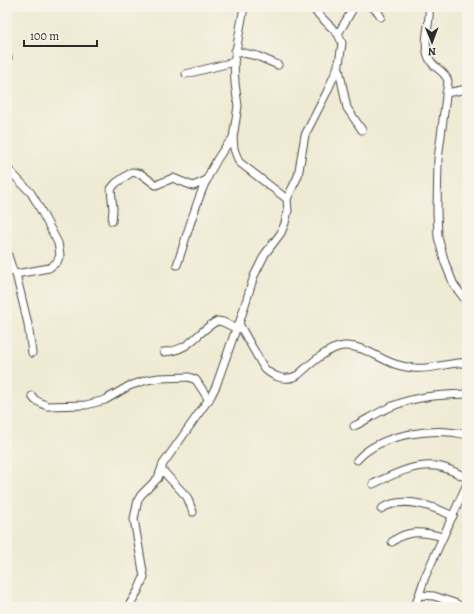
<svg xmlns="http://www.w3.org/2000/svg" width="474" height="614" font-family="Alegreya,serif">
	<rect width="100%" height="100%" fill="#f7f3e8"/>
	<filter id="ink" filterUnits="userSpaceOnUse"><feTurbulence type="fractalNoise" baseFrequency=".025" numOctaves="2"/><feDisplacementMap in="SourceGraphic" scale="8" xChannelSelector="R" yChannelSelector="G"/><feConvolveMatrix kernelMatrix="1 2 1 2 8 2 1 2 1" color-interpolation-filters="sRGB"/></filter>
	<filter id="wash" filterUnits="userSpaceOnUse"><feTurbulence type="fractalNoise" baseFrequency=".012" numOctaves="4" result="noise"/><feDisplacementMap in="SourceGraphic" scale="16" xChannelSelector="R" yChannelSelector="G"/><feGaussianBlur stdDeviation="0.9" result="paint"/><feColorMatrix in="noise" values="0 0 0 0 0 0 0 0 0 0 0 0 0 0 0 0 0 1.4 0 .05"/><feComposite in="paint" operator="in"/></filter>
	<g filter="url(#wash)">
		<rect width="100%" height="100%" fill="#efead3"/>
	</g>
	<g filter="url(#ink)">
		<g fill="none" stroke-linecap="round" stroke-linejoin="round">
			<defs>
				<g id="minor">
					<path d="M 244,7 L 234,62 L 235,83 L 238,106 L 233,138 L 234,149 L 239,162 L 287,199"/>
					<path d="M 372,7 L 378,12 L 381,17"/>
					<path d="M 429,7 C 431,24 421,44 430,60 C 435,70 444,69 448,81 L 438,159 L 437,211 L 438,237 L 445,263 L 454,285 L 467,302"/>
					<path d="M 338,34 L 354,7"/>
					<path d="M 235,51 L 257,56 L 278,65"/>
					<path d="M 7,58 L 8,58"/>
					<path d="M 338,64 L 347,108 L 362,130"/>
					<path d="M 186,74 L 234,62"/>
					<path d="M 446,93 L 467,89"/>
					<path d="M 7,168 L 31,193 L 37,203 L 58,243 L 60,255 L 57,262 L 49,268 L 16,274"/>
					<path d="M 112,221 L 113,209 L 111,189 L 116,183 L 132,172 L 141,174 L 156,185 L 173,178 L 193,186 L 207,180"/>
					<path d="M 7,252 L 13,271 L 16,274 L 28,324 L 32,353"/>
					<path d="M 177,265 C 191,224 203,170 233,138"/>
					<path d="M 239,324 L 264,368 C 273,377 286,382 298,375 C 309,365 328,347 344,346 C 361,345 377,357 392,363 C 399,366 406,367 413,368 C 429,370 443,364 459,363 C 462,362 464,363 467,365"/>
					<path d="M 467,327 L 467,331"/>
					<path d="M 164,352 C 192,350 195,333 217,321 L 223,322 L 237,329"/>
					<path d="M 32,396 L 35,400 L 47,406 L 86,405 L 105,400 L 129,386 L 147,380 L 159,378 L 189,377 L 196,380 L 209,400"/>
					<path d="M 354,426 C 365,421 375,414 386,409 C 413,396 438,395 467,394"/>
					<path d="M 357,460 C 381,433 434,427 467,435"/>
					<path d="M 162,470 L 187,497 L 193,512"/>
					<path d="M 373,484 C 394,474 417,462 441,467 C 450,469 459,474 467,478"/>
					<path d="M 381,509 C 403,495 432,506 453,516"/>
					<path d="M 392,542 C 407,529 425,532 443,537"/>
					<path d="M 419,595 L 434,596 L 457,604 L 459,607"/>
					<path d="M 128,607 L 138,591 L 144,577 L 134,519 L 138,500 L 141,495 L 158,478 L 163,464 L 211,396 L 216,386 L 235,332 L 239,324 L 254,276 L 265,254 L 281,233 L 285,223 L 288,211 L 287,199 L 298,176 L 305,135 L 327,92 L 339,64 L 342,43 L 338,34 L 311,7"/>
					<path d="M 415,607 L 425,577 L 467,484"/>
				</g>
			</defs>
			<use href="#minor" stroke="#484844" stroke-width="9"/>
			<use href="#minor" stroke="#fff" stroke-width="7"/>
		</g>
	</g>
	<rect width="474" height="614" fill="none" stroke="#f7f3e8" stroke-width="24"/>
	<g transform="translate(432 42) rotate(179)" stroke="#f7f3e8" stroke-width="3" paint-order="stroke">
	<path d="M0-3L7 15L0 10L-7 15Z" fill="#2b2b2b"/>
	<text y="-6" font-size="11" font-weight="bold" text-anchor="middle" fill="#2b2b2b">N</text>
	</g>
	<path d="M24 40v6h73v-6" fill="none" stroke="#2b2b2b" stroke-width="2"/>
	<text x="30" y="40" font-size="12" fill="#2b2b2b" stroke="#f7f3e8" stroke-width="3" paint-order="stroke">100 m</text>
</svg>
